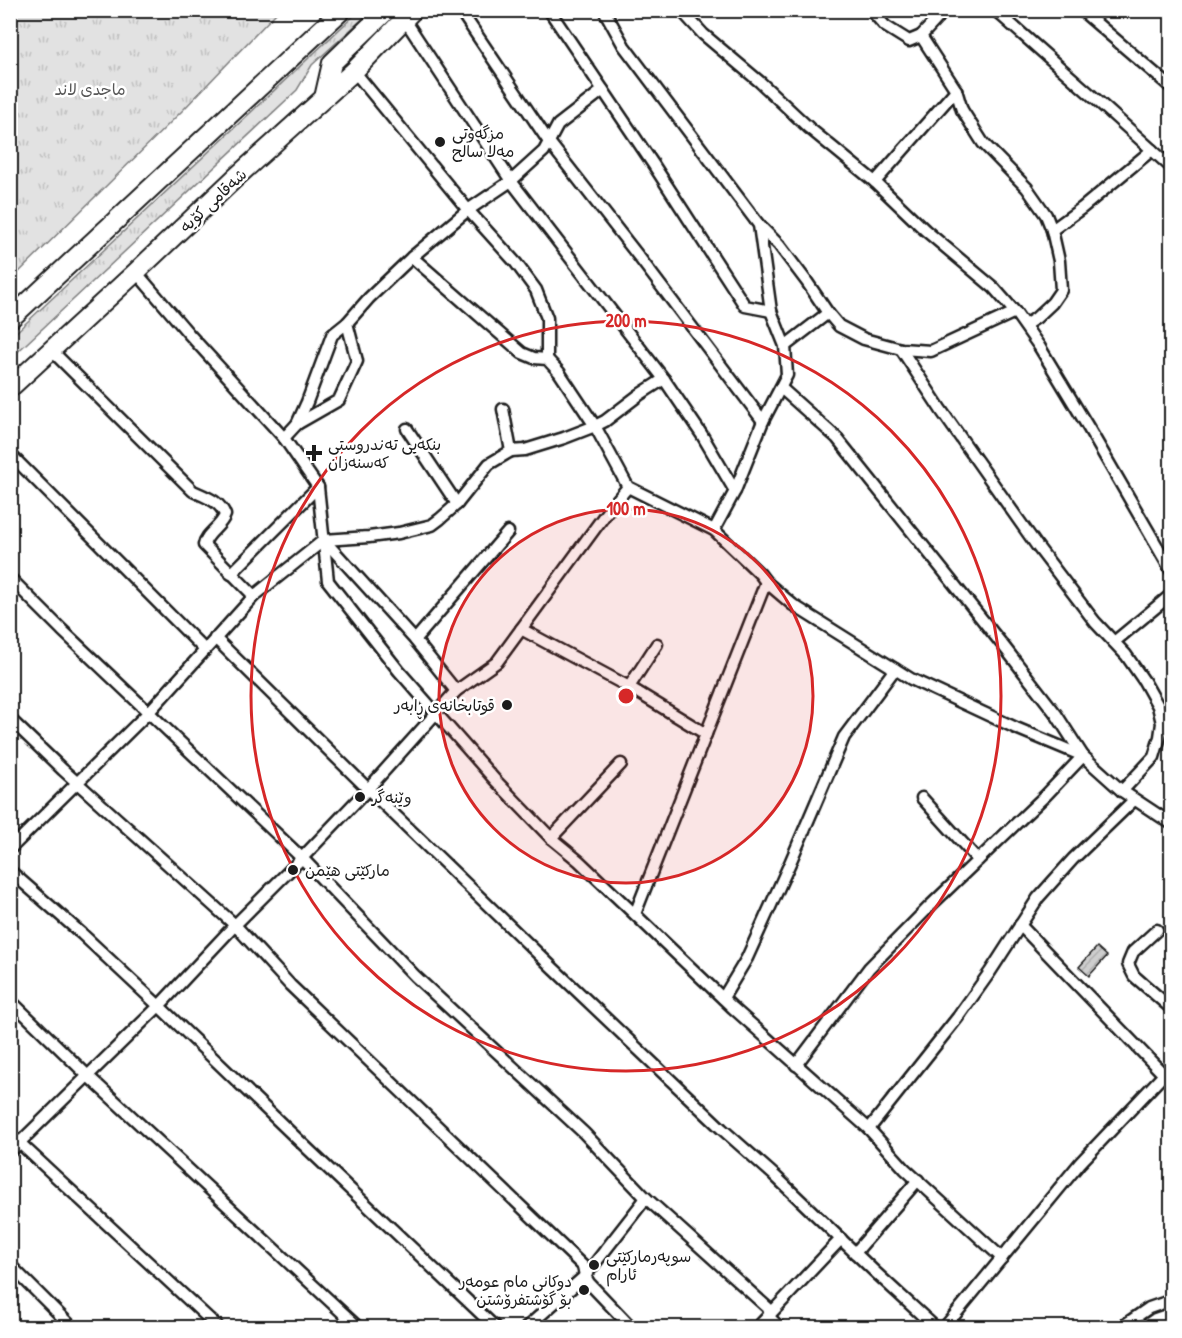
<svg xmlns="http://www.w3.org/2000/svg" width="1182" height="1338" font-family="'Patrick Hand','Playpen Sans Arabic',sans-serif">
	<defs>
		<pattern id="park-tufts" width="24" height="20" patternUnits="userSpaceOnUse" patternTransform="scale(1.5)"><rect width="24" height="20" fill="#e2e2e2"/><path d="M3 7l-1-3M5 7V3M7 7l1-3M15 17l-1-3M17 17v-4M19 17l1-3" fill="none" stroke="#c1c1c1"/></pattern>
		<pattern id="building-hatch" width="6" height="6" patternUnits="userSpaceOnUse" patternTransform="scale(1.5)"><rect width="6" height="6" fill="#cecece"/><path d="M-1 1l2-2M0 6l6-6M5 7l2-2" fill="none" stroke="#b0b0b0"/></pattern>
	</defs>
	<rect width="100%" height="100%" fill="#fff"/>
	<filter id="ink" filterUnits="userSpaceOnUse"><feTurbulence type="fractalNoise" baseFrequency=".0167" numOctaves="2"/><feDisplacementMap in="SourceGraphic" scale="12" xChannelSelector="R" yChannelSelector="G"/><feConvolveMatrix kernelMatrix="1 2 1 2 8 2 1 2 1" color-interpolation-filters="sRGB"/></filter>
	<g filter="url(#ink)">
		<g fill="url(#park-tufts)" stroke="#7f7f7f" stroke-width="1.5">
			<path d="M 11,10 L 278,11 L 183,110 L 11,280 Z"/>
			<path d="M 360,10 L 371,11 L 312,65 L 297,90 L 11,358 L 11,337 Z"/>
		</g>
		<path fill="url(#building-hatch)" stroke="#1c1c1c" stroke-width="1.5" d="M 1097,947 L 1107,956 L 1089,976 L 1079,967 Z"/>
		<g fill="none" stroke-linecap="round" stroke-linejoin="round">
			<defs>
				<g id="minor">
					<path d="M 460,10 L 549,142 L 639,257 L 763,421"/>
					<path d="M 549,10 L 653,164 L 745,306 L 771,311"/>
					<path d="M 604,10 L 624,46 L 759,225 L 771,311 L 785,346 L 787,375 L 763,421 L 735,491 L 714,530"/>
					<path d="M 681,10 L 703,34 L 760,82 L 809,128 L 875,182 L 925,230 L 994,288 L 1015,312 L 1039,346 L 1088,427 L 1172,572"/>
					<path d="M 871,10 L 885,26 L 909,41 L 921,36 L 956,90 L 962,110 L 983,143 L 1027,188 L 1046,215 L 1052,230 L 1059,261 L 1061,290 L 1052,303 L 1036,318 L 1025,325"/>
					<path d="M 995,10 L 1090,94 L 1172,168"/>
					<path d="M 1081,10 L 1172,88"/>
					<path d="M 405,20 L 511,181 L 664,379 L 702,435 L 735,491"/>
					<path d="M 921,36 L 945,10"/>
					<path d="M 354,71 L 468,210 L 516,263 L 536,290 L 547,318 L 547,359"/>
					<path d="M 875,182 L 956,90"/>
					<path d="M 759,225 L 779,245 L 807,282 L 828,313 L 839,326 L 864,339 L 901,349 L 931,351 L 1015,312"/>
					<path d="M 1052,230 L 1082,208 L 1152,150"/>
					<path d="M 412,257 L 468,210 L 511,181 L 544,151 L 558,125 L 603,90"/>
					<path d="M 136,272 L 189,334 L 284,438 L 318,487 L 328,581 L 399,671 L 495,780 L 551,838 L 579,861 L 733,1008 L 869,1129 L 905,1169 L 1002,1258"/>
					<path d="M 785,346 L 828,313"/>
					<path d="M 901,349 L 941,410 L 1037,546 L 1095,622 L 1126,655 L 1144,681 L 1158,706 L 1162,723 L 1160,737 L 1154,757 L 1122,791"/>
					<path d="M 51,350 L 193,491 C 206,497 220,501 225,515 C 221,527 206,533 204,545 L 254,596"/>
					<path d="M 781,388 L 837,438 L 1005,648 L 1056,714 L 1083,756 L 1046,795 L 930,906 L 869,968 L 796,1065"/>
					<path d="M 297,424 L 339,400 L 357,361 L 347,323"/>
					<path d="M 407,429 L 457,504"/>
					<path d="M 284,438 L 297,424 L 307,402 L 332,335 L 347,323 L 369,298 L 412,257 L 522,353 L 534,358 L 547,359 L 559,372 L 595,426 L 628,487 L 714,530 L 760,574 L 766,582 L 793,605 L 895,669 L 911,679 L 1016,728 L 1083,756 L 1122,791 L 1172,824"/>
					<path d="M 511,451 L 525,450 L 564,438 L 595,426 L 605,421 L 639,395 L 664,379"/>
					<path d="M 10,454 L 205,650"/>
					<path d="M 324,540 L 415,640 L 456,691"/>
					<path d="M 231,574 L 318,487"/>
					<path d="M 10,578 L 62,630 L 302,858 L 415,976 L 584,1133 L 646,1198 L 768,1308 L 771,1319 L 780,1328"/>
					<path d="M 521,629 L 629,687 L 706,734"/>
					<path d="M 215,638 L 368,789 L 555,970 L 722,1129 L 774,1175 L 874,1271 L 936,1328"/>
					<path d="M 415,640 L 508,532"/>
					<path d="M 1114,642 L 1172,594"/>
					<path d="M 629,687 L 657,644"/>
					<path d="M 10,719 L 63,770 L 235,925 L 290,985 L 583,1266 L 585,1276 L 589,1283 L 632,1328"/>
					<path d="M 922,798 L 978,860"/>
					<path d="M 551,838 L 621,764"/>
					<path d="M 10,849 L 149,712 L 254,596 L 324,540 L 369,537 L 399,533 L 432,525 L 440,519 L 457,504 L 489,464 L 511,451 L 503,409"/>
					<path d="M 10,871 L 82,934 L 159,1006 L 290,1132 L 496,1328"/>
					<path d="M 635,914 L 766,582"/>
					<path d="M 1020,925 L 1172,1083"/>
					<path d="M 1157,930 L 1133,952 L 1128,964 L 1134,976 L 1172,1009"/>
					<path d="M 723,998 L 747,958 L 790,863 L 844,737 L 895,669"/>
					<path d="M 10,1000 L 88,1076 L 359,1328"/>
					<path d="M 869,1129 L 958,1017 L 990,972 L 1038,898 L 1073,859 L 1134,800"/>
					<path d="M 10,1134 L 219,1328"/>
					<path d="M 10,1152 L 159,1006 L 235,925 L 302,858 L 368,789 L 456,691 L 497,662 L 607,512 L 628,487"/>
					<path d="M 855,1253 L 918,1180"/>
					<path d="M 10,1265 L 73,1328"/>
					<path d="M 526,1328 L 585,1276 L 646,1198"/>
					<path d="M 757,1328 L 841,1239"/>
					<path d="M 944,1328 L 1080,1163 L 1172,1066"/>
					<path d="M 1120,1328 L 1149,1308 L 1172,1300"/>
				</g>
				<g id="trunk">
					<path d="M 324,98 L 332,63 L 387,10"/>
					<path d="M 10,319 L 342,10"/>
					<path d="M 10,388 L 136,272 L 234,179 L 354,71 L 413,10"/>
				</g>
			</defs>
			<use href="#minor" stroke="#1c1c1c" stroke-width="15"/>
			<use href="#trunk" stroke="#1c1c1c" stroke-width="22"/>
			<use href="#minor" stroke="#fff" stroke-width="10"/>
			<use href="#trunk" stroke="#fff" stroke-width="18"/>
		</g>
	</g>
	<circle cx="626" cy="696" r="187" fill="#d62828" fill-opacity=".12"/>
	<g fill="none" stroke="#d62828" stroke-width="3">
		<circle cx="626" cy="696" r="187"/>
		<circle cx="626" cy="696" r="375"/>
	</g>
	<g fill="#1c1c1c" stroke="#fff" stroke-width="2">
		<circle cx="440" cy="142" r="6"/>
		<path d="M311 444h6v6h6v6h-6v6h-6v-6h-6v-6h6z"/>
		<circle cx="507" cy="705" r="6"/>
		<circle cx="360" cy="797" r="6"/>
		<circle cx="293" cy="870" r="6"/>
		<circle cx="594" cy="1265" r="6"/>
		<circle cx="584" cy="1290" r="6"/>
	</g>
	<g text-anchor="middle" stroke-width="5" stroke-linejoin="round" paint-order="stroke">
		<g font-size="16" fill="#575757" stroke="#fff">
			<text x="90" y="95">ماجدی لاند</text>
		</g>
		<g font-size="16" fill="#1c1c1c" stroke="#fff" text-anchor="start">
			<text x="452" y="139">مزگەوتی<tspan x="452" dy="18">مەلا سالح</tspan></text>
			<text x="328" y="450">بنکەیی تەندروستی<tspan x="328" dy="18">کەسنەزان</tspan></text>
			<text x="495" y="711" text-anchor="end">قوتابخانەی ڕابەر</text>
			<text x="372" y="803">وێنەگر</text>
			<text x="305" y="876">مارکێتی هێمن</text>
			<text x="606" y="1262">سوپەرمارکێتی<tspan x="606" dy="18">ئارام</tspan></text>
			<text x="572" y="1287" text-anchor="end">دوکانی مام عومەر<tspan x="572" dy="18">بۆ گۆشتفرۆشتن</tspan></text>
		</g>
		<g font-size="16" fill="#1c1c1c" stroke="#fff">
			<text transform="translate(213 200) rotate(-43)" y="6">شەقامی کۆیە</text>
		</g>
	</g>
	<circle cx="626" cy="696" r="9" fill="#d62828" stroke="#fff" stroke-width="3"/>
	<g font-size="18" text-anchor="middle" font-weight="bold" fill="#d62828" stroke="#fff" stroke-width="5" stroke-linejoin="round" paint-order="stroke">
		<text x="626" y="327">200 m</text>
		<text x="626" y="515">100 m</text>
	</g>
	<rect width="1182" height="1338" fill="none" stroke="#fff" stroke-width="36"/>
	<rect x="18" y="18" width="1146" height="1302" fill="none" stroke="#1c1c1c" stroke-width="2" filter="url(#ink)"/>
</svg>
